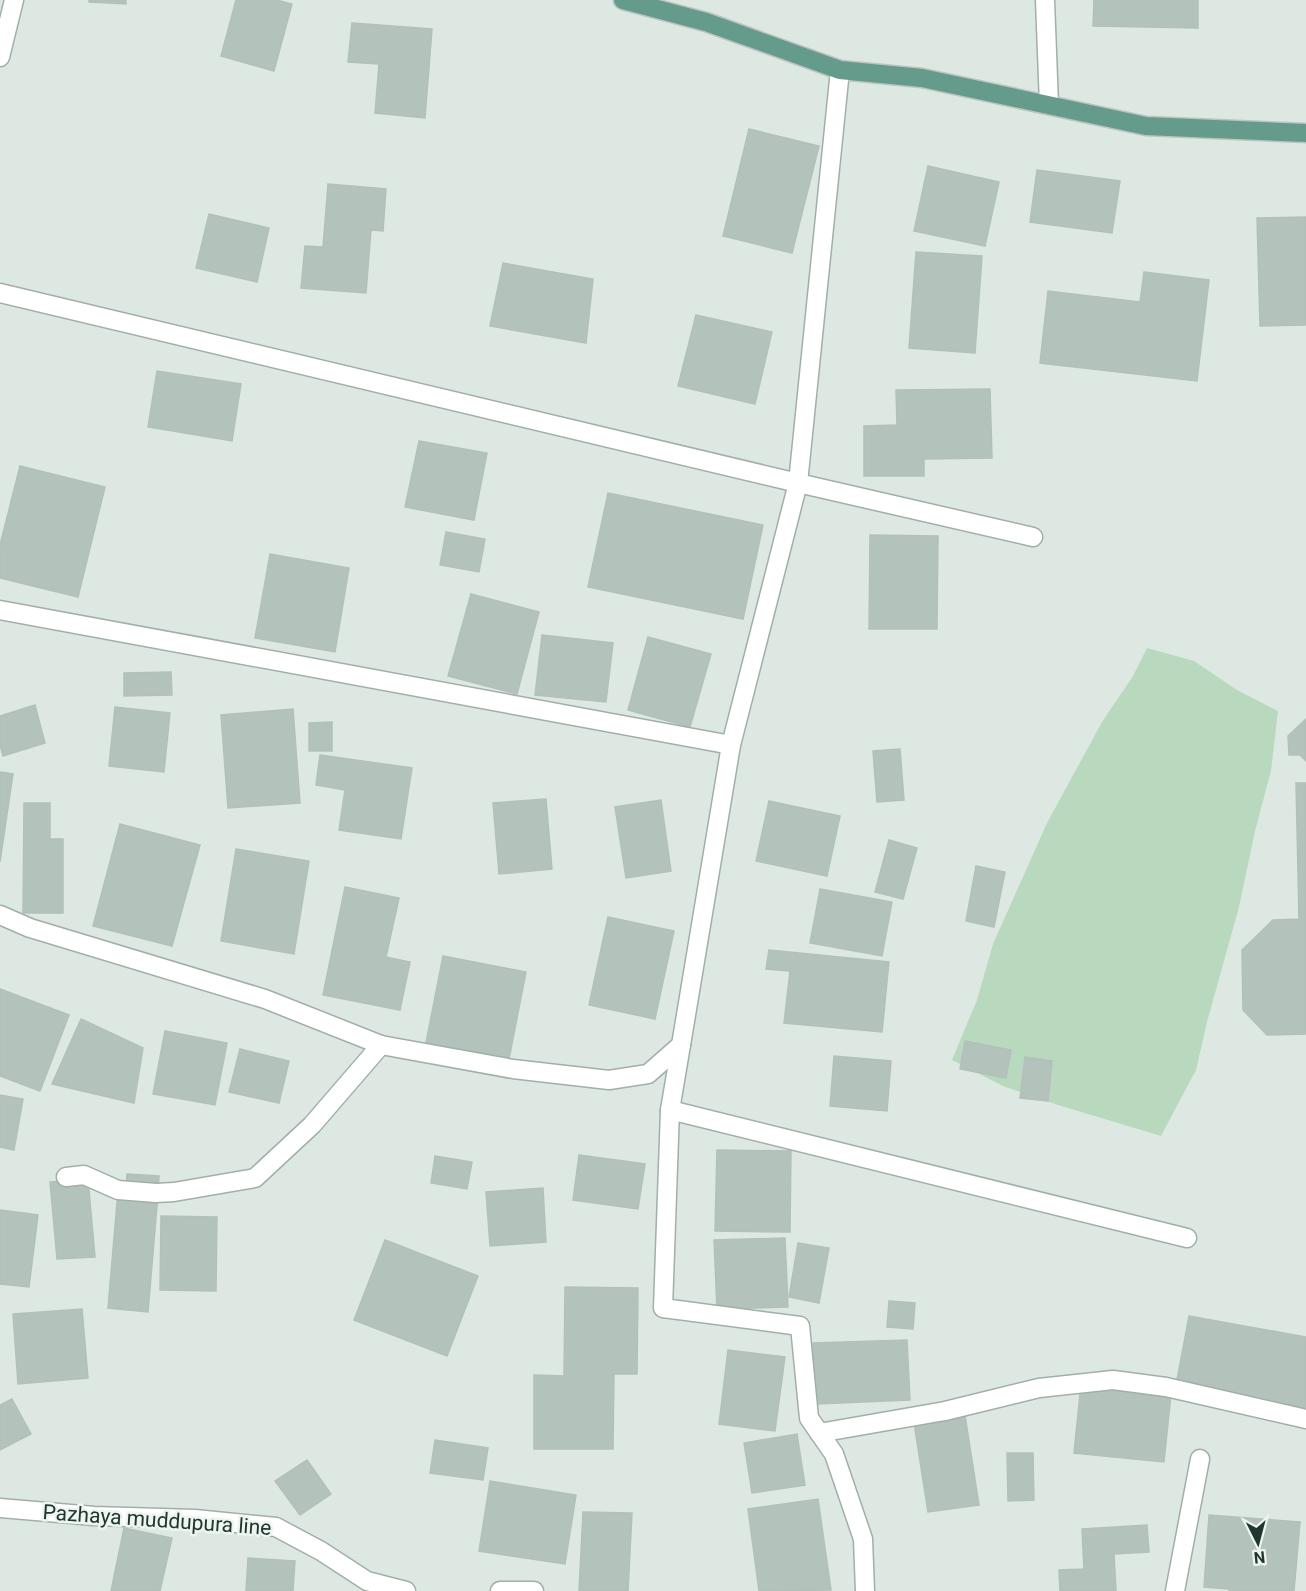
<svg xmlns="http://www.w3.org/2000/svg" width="1306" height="1591" font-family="Roboto,sans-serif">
	<rect width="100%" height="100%" fill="#dee8e3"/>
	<path fill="#b8d9be" d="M 1147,648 L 1194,661 L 1237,690 L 1278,711 L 1271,771 L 1255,831 L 1239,907 L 1207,1022 L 1196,1070 L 1161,1136 L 1058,1105 L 1003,1086 L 952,1060 L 977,1000 L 993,944 L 1047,823 L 1102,722 L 1133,676 Z"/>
	<g fill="#b3c3bc" stroke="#b1c1b9" stroke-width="1.5">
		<path d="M 89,0 L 126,0 L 126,4 L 89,2 Z"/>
		<path d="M 236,0 L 276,0 L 292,4 L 274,71 L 221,56 Z"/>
		<path d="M 1094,0 L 1198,0 L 1198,28 L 1093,26 Z"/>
		<path d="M 352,23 L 432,29 L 425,118 L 375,113 L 379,64 L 348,62 Z"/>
		<path d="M 749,129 L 819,146 L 792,253 L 723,236 Z"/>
		<path d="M 928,166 L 999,182 L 985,246 L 914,231 Z"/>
		<path d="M 1037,170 L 1120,181 L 1112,233 L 1030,222 Z"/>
		<path d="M 328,184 L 386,189 L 383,231 L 371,230 L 366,293 L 301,288 L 305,246 L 323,247 Z"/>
		<path d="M 209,214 L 269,228 L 257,282 L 196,268 Z"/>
		<path d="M 1306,217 L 1306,325 L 1260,326 L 1257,218 Z"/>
		<path d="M 916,252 L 982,256 L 975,353 L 909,348 Z"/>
		<path d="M 503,263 L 593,279 L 586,343 L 490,326 Z"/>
		<path d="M 1144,272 L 1209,280 L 1197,381 L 1040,363 L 1048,291 L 1140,302 Z"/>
		<path d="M 696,315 L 772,332 L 755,404 L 678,386 Z"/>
		<path d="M 157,371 L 241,384 L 232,441 L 148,427 Z"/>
		<path d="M 990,389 L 992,458 L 924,459 L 924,476 L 864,476 L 864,426 L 897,425 L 896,390 Z"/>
		<path d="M 419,441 L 487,453 L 474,520 L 405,507 Z"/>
		<path d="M 20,466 L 105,487 L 78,597 L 0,578 L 0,545 Z"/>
		<path d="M 608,493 L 763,525 L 743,619 L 588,587 Z"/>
		<path d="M 446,532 L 485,539 L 479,572 L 440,565 Z"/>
		<path d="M 870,535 L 938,536 L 937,629 L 869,629 Z"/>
		<path d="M 270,554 L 349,568 L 335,652 L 255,638 Z"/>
		<path d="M 471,594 L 539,612 L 517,694 L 448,676 Z"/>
		<path d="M 542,635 L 613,643 L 606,702 L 535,695 Z"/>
		<path d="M 648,637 L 711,654 L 690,727 L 628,710 Z"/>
		<path d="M 171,672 L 172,695 L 124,696 L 124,673 Z"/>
		<path d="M 35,705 L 45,743 L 3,756 L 0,745 L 0,716 Z"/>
		<path d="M 115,707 L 170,713 L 164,772 L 109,766 Z"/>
		<path d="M 293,709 L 300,803 L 228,808 L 221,715 Z"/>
		<path d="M 1306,719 L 1306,761 L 1300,755 L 1289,755 L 1288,736 Z"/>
		<path d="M 332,722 L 332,751 L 309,751 L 309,723 Z"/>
		<path d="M 900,749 L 904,800 L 877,802 L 873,751 Z"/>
		<path d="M 320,755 L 412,768 L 401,839 L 339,830 L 345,790 L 316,785 Z"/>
		<path d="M 0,772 L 13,774 L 0,862 Z"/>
		<path d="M 1296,783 L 1306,783 L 1306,1034 L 1267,1035 L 1243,1010 L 1242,950 L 1273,920 L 1299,919 Z"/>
		<path d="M 546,799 L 552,869 L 499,874 L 493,803 Z"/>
		<path d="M 661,800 L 671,871 L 626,878 L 615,807 Z"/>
		<path d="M 769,801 L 840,816 L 827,876 L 756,861 Z"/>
		<path d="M 24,803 L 50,803 L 50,839 L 63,839 L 63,913 L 23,913 Z"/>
		<path d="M 120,824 L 200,845 L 172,946 L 93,926 Z"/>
		<path d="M 889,840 L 917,848 L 903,899 L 875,892 Z"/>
		<path d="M 236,849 L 309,861 L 294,954 L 221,941 Z"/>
		<path d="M 976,866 L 1005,872 L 994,927 L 966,921 Z"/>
		<path d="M 345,887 L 399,898 L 386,957 L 410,962 L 400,1010 L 323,995 Z"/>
		<path d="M 820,889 L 892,902 L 882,956 L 810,943 Z"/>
		<path d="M 608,917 L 674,931 L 655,1019 L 589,1005 Z"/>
		<path d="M 769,950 L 889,962 L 882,1032 L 784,1023 L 790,971 L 766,969 Z"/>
		<path d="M 443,956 L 526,972 L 508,1064 L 425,1048 Z"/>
		<path d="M 0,989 L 69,1015 L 40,1091 L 0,1076 Z"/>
		<path d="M 81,1019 L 143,1048 L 134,1103 L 52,1084 Z"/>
		<path d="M 165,1031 L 227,1043 L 215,1105 L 153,1094 Z"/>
		<path d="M 965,1041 L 1011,1050 L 1006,1078 L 960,1069 Z"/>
		<path d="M 240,1049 L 289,1061 L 279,1103 L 229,1092 Z"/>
		<path d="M 834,1056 L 891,1061 L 887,1111 L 830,1106 Z"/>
		<path d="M 1025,1057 L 1052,1061 L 1048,1101 L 1020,1098 Z"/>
		<path d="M 0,1095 L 23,1099 L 14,1150 L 0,1147 Z"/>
		<path d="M 717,1150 L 791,1151 L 790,1232 L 715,1231 Z"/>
		<path d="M 579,1155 L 645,1164 L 638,1209 L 573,1200 Z"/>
		<path d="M 435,1156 L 472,1162 L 467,1189 L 431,1183 Z"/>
		<path d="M 127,1174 L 159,1176 L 158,1192 L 126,1190 Z"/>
		<path d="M 88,1179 L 95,1257 L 57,1259 L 50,1182 Z"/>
		<path d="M 543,1188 L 546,1242 L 490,1246 L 486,1192 Z"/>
		<path d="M 118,1191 L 158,1194 L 148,1312 L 108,1308 Z"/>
		<path d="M 0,1210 L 38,1215 L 29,1287 L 0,1284 Z"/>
		<path d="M 161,1216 L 217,1217 L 216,1291 L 160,1290 Z"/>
		<path d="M 785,1238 L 788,1307 L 717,1309 L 714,1240 Z"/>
		<path d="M 385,1240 L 478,1276 L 447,1356 L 354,1320 Z"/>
		<path d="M 798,1243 L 829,1248 L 819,1303 L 789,1297 Z"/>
		<path d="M 565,1287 L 638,1288 L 637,1374 L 614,1374 L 613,1449 L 534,1449 L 534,1375 L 564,1376 Z"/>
		<path d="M 889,1301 L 915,1303 L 913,1329 L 887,1327 Z"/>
		<path d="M 82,1309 L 88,1378 L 18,1384 L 13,1314 Z"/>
		<path d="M 1189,1316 L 1306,1337 L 1306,1408 L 1176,1385 Z"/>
		<path d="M 907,1340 L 910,1400 L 816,1404 L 813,1343 Z"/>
		<path d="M 728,1350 L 785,1357 L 775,1431 L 719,1424 Z"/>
		<path d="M 1081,1384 L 1171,1394 L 1164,1462 L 1074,1453 Z"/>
		<path d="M 12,1399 L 31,1434 L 0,1450 L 0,1405 Z"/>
		<path d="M 965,1415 L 979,1505 L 928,1512 L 914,1423 Z"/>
		<path d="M 797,1434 L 805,1485 L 752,1493 L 744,1443 Z"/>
		<path d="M 435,1440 L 488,1448 L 483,1480 L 430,1473 Z"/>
		<path d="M 1007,1453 L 1033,1453 L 1034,1500 L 1008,1501 Z"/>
		<path d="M 307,1460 L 331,1494 L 300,1515 L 275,1481 Z"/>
		<path d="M 490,1481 L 576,1495 L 565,1564 L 479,1551 Z"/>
		<path d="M 818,1499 L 831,1590 L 759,1591 L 748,1509 Z"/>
		<path d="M 583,1512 L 632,1513 L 628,1591 L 579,1591 Z"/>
		<path d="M 1209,1515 L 1300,1522 L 1294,1591 L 1229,1591 L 1229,1589 L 1204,1587 Z"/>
		<path d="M 1147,1525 L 1149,1552 L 1114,1554 L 1116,1591 L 1060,1591 L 1059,1570 L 1084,1569 L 1082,1529 Z"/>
		<path d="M 124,1528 L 172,1538 L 160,1591 L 111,1591 Z"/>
		<path d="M 248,1558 L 295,1561 L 293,1591 L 246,1591 Z"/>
	</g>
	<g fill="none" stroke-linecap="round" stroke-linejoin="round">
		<defs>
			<g id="minor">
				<path d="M 1045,0 L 1049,105"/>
				<path d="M 0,57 L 14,0"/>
				<path d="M 0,293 L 798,483 L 1033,537"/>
				<path d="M 0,610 L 731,745"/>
				<path d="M 0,915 L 30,928 L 265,999 L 381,1045 L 513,1069 L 609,1080 L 648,1074 L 681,1045 L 731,745 L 798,483 L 840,70"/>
				<path d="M 681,1045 L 670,1110 L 663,1308 L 800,1326 L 809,1418 L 834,1454 L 863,1539 L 865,1591"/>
				<path d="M 670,1110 L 1187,1238"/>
				<path d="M 66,1177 L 84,1175 L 118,1190 L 156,1193 L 174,1192 L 255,1178 L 312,1125 L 381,1045"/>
				<path d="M 819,1433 L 945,1411 L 1039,1388 L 1113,1380 L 1166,1387 L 1306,1419"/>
				<path d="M 0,1508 L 94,1516 L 195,1519 L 276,1527 L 321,1551 L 367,1581 L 406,1591"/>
				<path d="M 500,1591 L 534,1591"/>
				<path d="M 1175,1591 L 1200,1459"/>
			</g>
			<path id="major" d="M 623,0 L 706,22 L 840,70 L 922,78 L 1146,126 L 1306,133"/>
		</defs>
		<use href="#minor" stroke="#a1afa9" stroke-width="21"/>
		<use href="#major" stroke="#bcc3c1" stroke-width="21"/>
		<use href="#minor" stroke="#fff" stroke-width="18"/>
		<use href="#major" stroke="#659b8a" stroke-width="18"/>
	</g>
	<g text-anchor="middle" stroke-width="5" stroke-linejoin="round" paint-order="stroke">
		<g font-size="21" fill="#20372f" stroke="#eef5f1">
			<text transform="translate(157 1520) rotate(4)" y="7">Pazhaya muddupura line</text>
		</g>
	</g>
	<g transform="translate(1258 1543) rotate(174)" stroke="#eef5f1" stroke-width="4.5" paint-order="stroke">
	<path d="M0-4.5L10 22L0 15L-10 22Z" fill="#20372f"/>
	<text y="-9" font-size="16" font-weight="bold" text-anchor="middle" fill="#20372f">N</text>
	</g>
</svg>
